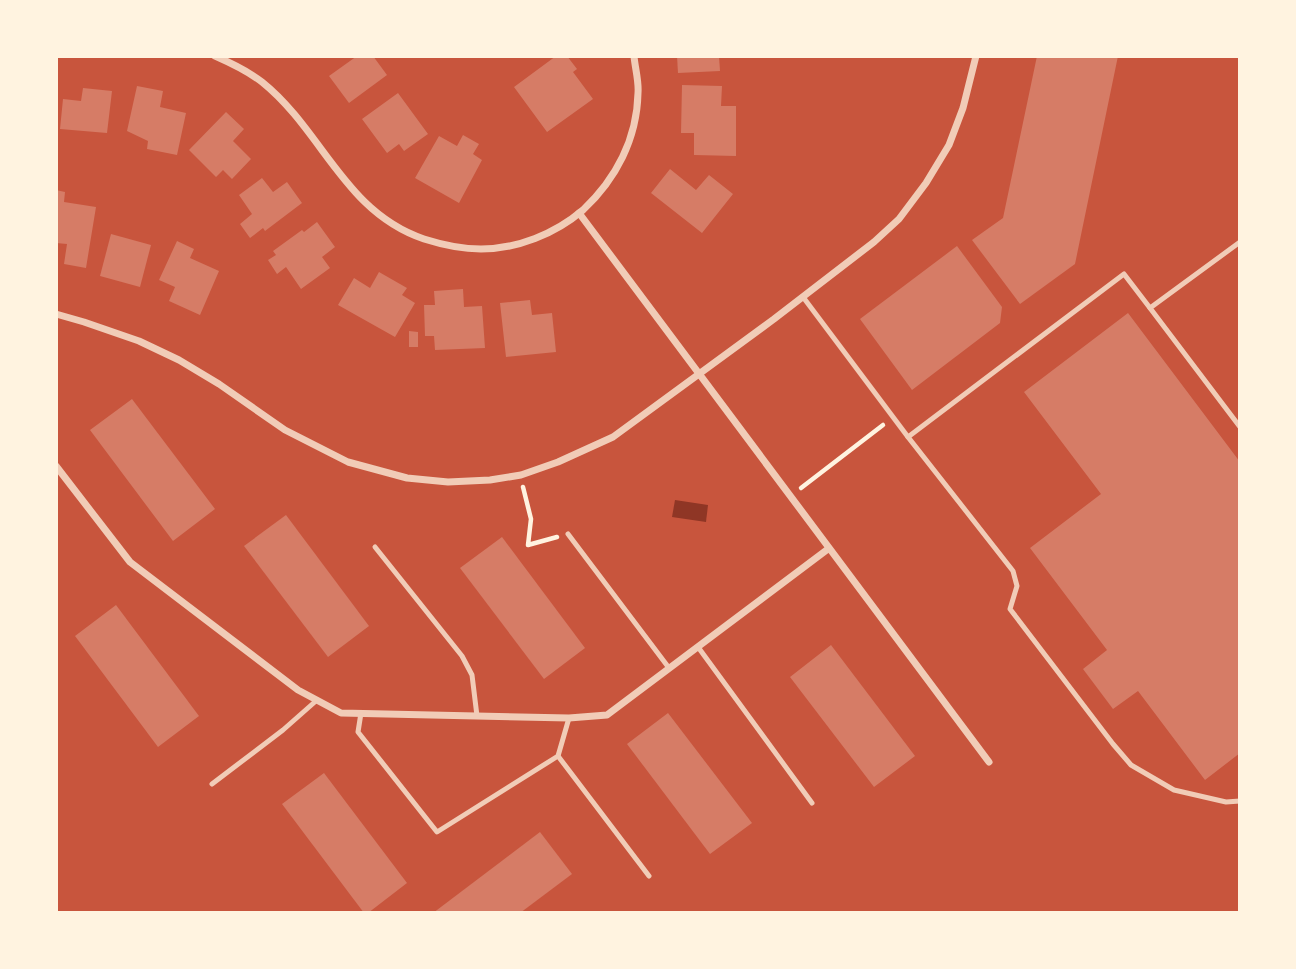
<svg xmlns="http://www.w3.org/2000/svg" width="1296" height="969" font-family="'Sofia Sans Condensed',sans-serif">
	<rect width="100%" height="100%" fill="#c8553d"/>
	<path fill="#8f3625" d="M 675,500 L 708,505 L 706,522 L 672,517 Z"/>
	<g fill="#d67c66">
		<path d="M 357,56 L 373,56 L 387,75 L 349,103 L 329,76 Z"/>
		<path d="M 556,56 L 567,56 L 577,69 L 573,72 L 593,99 L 547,132 L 514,87 Z"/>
		<path d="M 677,56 L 719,56 L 720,71 L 678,73 Z"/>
		<path d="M 1037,56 L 1118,56 L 1075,264 L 1020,304 L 972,240 L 1003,218 Z"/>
		<path d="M 682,85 L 722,86 L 721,106 L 736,106 L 736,156 L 694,155 L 694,133 L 681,133 Z"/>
		<path d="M 137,86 L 163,91 L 160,107 L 186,113 L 177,155 L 147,149 L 148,141 L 127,131 Z"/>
		<path d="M 83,88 L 112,91 L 107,133 L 60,129 L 63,99 L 81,101 Z"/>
		<path d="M 398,93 L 428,134 L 404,151 L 399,144 L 387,153 L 362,119 Z"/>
		<path d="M 226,112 L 244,129 L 233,141 L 251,159 L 232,179 L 223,170 L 216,177 L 189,150 Z"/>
		<path d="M 463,135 L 479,144 L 473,154 L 482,160 L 459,203 L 415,178 L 439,136 L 457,146 Z"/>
		<path d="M 670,169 L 696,190 L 709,175 L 733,194 L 702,233 L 651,193 Z"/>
		<path d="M 262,178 L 273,192 L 287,182 L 302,203 L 265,231 L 263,228 L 250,238 L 240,224 L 252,214 L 239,195 Z"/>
		<path d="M 56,190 L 65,192 L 64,202 L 96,207 L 86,268 L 64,264 L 67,244 L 56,243 Z"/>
		<path d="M 317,222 L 335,247 L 322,257 L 330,268 L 301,289 L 286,267 L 277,274 L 268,260 L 276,255 L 273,251 L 302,230 L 304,232 Z"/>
		<path d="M 111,234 L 151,245 L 140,287 L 100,276 Z"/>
		<path d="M 177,241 L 194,249 L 190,258 L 219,271 L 200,315 L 169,301 L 175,287 L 159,280 Z"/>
		<path d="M 957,246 L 1002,307 L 1000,323 L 912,390 L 860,319 Z"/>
		<path d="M 379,272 L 407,288 L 402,295 L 415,303 L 395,337 L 338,305 L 354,278 L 370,288 Z"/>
		<path d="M 463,289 L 464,307 L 482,306 L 485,348 L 435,350 L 434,336 L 425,336 L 424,305 L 435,305 L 434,291 Z"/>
		<path d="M 530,300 L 532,315 L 552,313 L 556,352 L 506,357 L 500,303 Z"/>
		<path d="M 1128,313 L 1240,462 L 1240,753 L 1205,780 L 1138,691 L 1113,709 L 1083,669 L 1107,650 L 1030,548 L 1101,494 L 1024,392 Z"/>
		<path d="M 409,331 L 418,332 L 418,347 L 409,347 Z"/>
		<path d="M 132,399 L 215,509 L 173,541 L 90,430 Z"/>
		<path d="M 286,515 L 369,626 L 328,657 L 244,546 Z"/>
		<path d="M 502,537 L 585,648 L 544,679 L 460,568 Z"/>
		<path d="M 116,605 L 199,716 L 158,747 L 75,636 Z"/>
		<path d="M 831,645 L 915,756 L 874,787 L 790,677 Z"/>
		<path d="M 668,713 L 752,823 L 710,854 L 627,744 Z"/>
		<path d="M 324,773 L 407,883 L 368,913 L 364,913 L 282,804 Z"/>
		<path d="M 540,832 L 572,874 L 520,913 L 433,913 Z"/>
	</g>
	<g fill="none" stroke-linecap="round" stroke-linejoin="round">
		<g stroke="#fff3e0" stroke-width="4.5">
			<path d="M 523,487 L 531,519 L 528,545 L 557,537"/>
			<path d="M 801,488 L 883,425"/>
		</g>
		<g stroke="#f1ccb7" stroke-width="5">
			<path d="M 1240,242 L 1150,308 L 1240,427"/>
			<path d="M 803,297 L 908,437 L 1013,571 L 1017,586 L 1010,609 L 1113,744 L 1131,765 L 1174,790 L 1226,802 L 1240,801"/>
			<path d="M 908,437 L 1124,274 L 1150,308"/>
			<path d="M 568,534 L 669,668"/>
			<path d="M 375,547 L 462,656 L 472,675 L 477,716"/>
			<path d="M 698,647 L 812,803"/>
			<path d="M 361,713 L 358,732 L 437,832 L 558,756 L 569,718"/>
			<path d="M 558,756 L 649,876"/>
			<path d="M 212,784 L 283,730 L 317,700"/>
		</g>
		<g stroke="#f1ccb7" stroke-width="7">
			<path d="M 215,56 C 231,63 248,71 262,82 C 323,131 344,212 424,239 C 443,245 460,249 481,249 C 517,249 555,234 583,210 C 616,179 637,139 638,93 C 639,81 635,68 634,56"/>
			<path d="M 579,213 L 989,762"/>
			<path d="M 56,314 L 84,322 L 139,341 L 179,360 L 219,384 L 285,430 L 348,462 L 407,478 L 448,482 L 490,480 L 521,475 L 558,462 L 613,437 L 774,319 L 874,242 L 899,219 L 926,183 L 949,145 L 963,108 L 976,56"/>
			<path d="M 56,466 L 130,562 L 298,690 L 341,713 L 569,718 L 607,715 L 828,549"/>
		</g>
	</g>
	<rect width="1296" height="969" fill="none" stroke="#fff3e0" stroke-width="116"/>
</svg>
